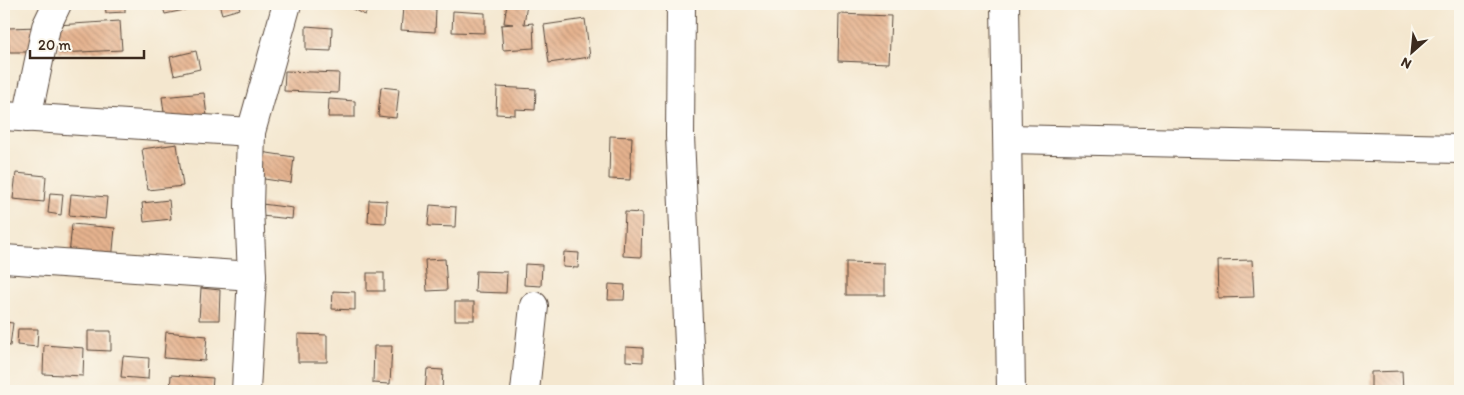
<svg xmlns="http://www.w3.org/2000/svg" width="1464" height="395" font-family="Itim,sans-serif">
	<defs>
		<pattern id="building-back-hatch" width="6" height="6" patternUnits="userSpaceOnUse" patternTransform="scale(1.25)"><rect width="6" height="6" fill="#e6b38f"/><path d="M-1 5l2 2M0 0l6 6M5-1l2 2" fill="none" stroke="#bc9274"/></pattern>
	</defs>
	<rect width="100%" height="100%" fill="#fbf7ec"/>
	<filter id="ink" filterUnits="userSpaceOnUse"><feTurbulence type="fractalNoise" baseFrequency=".02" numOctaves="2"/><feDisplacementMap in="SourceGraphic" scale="10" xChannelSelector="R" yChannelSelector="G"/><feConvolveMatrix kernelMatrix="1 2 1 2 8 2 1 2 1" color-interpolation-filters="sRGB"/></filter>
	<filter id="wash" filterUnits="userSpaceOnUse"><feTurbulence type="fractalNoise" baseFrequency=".0096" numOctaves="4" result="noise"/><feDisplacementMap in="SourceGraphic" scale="20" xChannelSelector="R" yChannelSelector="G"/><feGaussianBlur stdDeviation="1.12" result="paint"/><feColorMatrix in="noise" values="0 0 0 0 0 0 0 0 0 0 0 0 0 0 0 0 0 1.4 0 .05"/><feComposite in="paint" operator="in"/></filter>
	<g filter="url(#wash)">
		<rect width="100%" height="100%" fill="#f4e7cf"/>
		<g id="blocks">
			<g fill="url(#building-back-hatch)">
				<path d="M 105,4 L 125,4 L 125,12 L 106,13 Z"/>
				<path d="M 162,4 L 188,4 L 189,9 L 165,14 Z"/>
				<path d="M 219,4 L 238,4 L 240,9 L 222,14 Z"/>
				<path d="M 342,4 L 370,4 L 365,15 Z"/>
				<path d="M 507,4 L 527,4 L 524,24 L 533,23 L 534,48 L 503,50 L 501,25 L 513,24 L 504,23 Z"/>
				<path d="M 403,7 L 436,9 L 435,32 L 401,30 Z"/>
				<path d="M 453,11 L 485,13 L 485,33 L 452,32 Z"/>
				<path d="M 839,14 L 891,16 L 889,63 L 838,61 Z"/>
				<path d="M 585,19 L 590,57 L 549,63 L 544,25 Z"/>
				<path d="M 120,21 L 122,50 L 59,53 L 57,25 Z"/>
				<path d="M 306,26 L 332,28 L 331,51 L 306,50 Z"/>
				<path d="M 39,27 L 39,52 L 9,52 L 8,28 Z"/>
				<path d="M 196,51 L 200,69 L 174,75 L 170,57 Z"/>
				<path d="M 285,71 L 339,73 L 338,93 L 284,91 Z"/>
				<path d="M 381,87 L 399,89 L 396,118 L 378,116 Z"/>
				<path d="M 497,87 L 536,89 L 535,110 L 515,109 L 515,115 L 496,114 Z"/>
				<path d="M 204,93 L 207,116 L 165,120 L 162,97 Z"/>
				<path d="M 329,99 L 355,101 L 355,117 L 328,117 Z"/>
				<path d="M 610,136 L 632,137 L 630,180 L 609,179 Z"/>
				<path d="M 177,144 L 183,186 L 148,190 L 142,149 Z"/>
				<path d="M 254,151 L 294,157 L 291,183 L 251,177 Z"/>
				<path d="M 16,173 L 46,176 L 44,202 L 13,199 Z"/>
				<path d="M 50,193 L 63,194 L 61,215 L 48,213 Z"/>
				<path d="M 71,194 L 107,197 L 105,219 L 69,215 Z"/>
				<path d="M 169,200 L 171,219 L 144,222 L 142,203 Z"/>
				<path d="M 369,200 L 387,201 L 386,223 L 368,222 Z"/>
				<path d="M 262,204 L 293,208 L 292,219 L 261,216 Z"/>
				<path d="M 430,205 L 456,207 L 455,227 L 428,226 Z"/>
				<path d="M 625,212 L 642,213 L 641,257 L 623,256 Z"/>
				<path d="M 72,224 L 115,228 L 112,261 L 69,256 Z"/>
				<path d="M 564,252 L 579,253 L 578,268 L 563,267 Z"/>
				<path d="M 445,259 L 447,290 L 427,291 L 425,260 Z"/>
				<path d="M 1252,260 L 1254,297 L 1218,298 L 1217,261 Z"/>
				<path d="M 846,262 L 885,263 L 885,295 L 846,295 Z"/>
				<path d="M 525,264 L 542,265 L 541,286 L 524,285 Z"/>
				<path d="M 476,271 L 507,272 L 506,293 L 475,292 Z"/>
				<rect x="367" y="273" width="17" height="18"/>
				<path d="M 609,284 L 625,285 L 624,300 L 608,300 Z"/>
				<path d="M 201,288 L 220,290 L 219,320 L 199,320 Z"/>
				<path d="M 333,291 L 355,292 L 355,310 L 332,309 Z"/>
				<rect x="455" y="302" width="19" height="18"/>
				<path d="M 4,322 L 13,323 L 10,346 L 4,345 Z"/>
				<path d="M 18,329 L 38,329 L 37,347 L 17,345 Z"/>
				<path d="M 88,331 L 111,331 L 111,351 L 88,350 Z"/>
				<path d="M 166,332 L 207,336 L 205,361 L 164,358 Z"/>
				<path d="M 298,334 L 327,335 L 327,362 L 298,362 Z"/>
				<path d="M 44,345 L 84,348 L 83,376 L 43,374 Z"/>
				<path d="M 374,346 L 392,346 L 390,384 L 373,383 Z"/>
				<path d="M 626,347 L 643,348 L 643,362 L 626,361 Z"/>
				<path d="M 123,356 L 149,358 L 148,379 L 121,377 Z"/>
				<path d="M 427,369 L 443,370 L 442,391 L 425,391 Z"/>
				<path d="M 1402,371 L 1403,391 L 1371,391 L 1371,372 Z"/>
				<path d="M 171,375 L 213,378 L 212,391 L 170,391 Z"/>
			</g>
		</g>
	</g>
	<g filter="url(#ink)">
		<use href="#blocks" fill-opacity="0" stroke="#574639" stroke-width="1"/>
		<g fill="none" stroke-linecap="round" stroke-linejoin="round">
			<defs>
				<g id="minor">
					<path d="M 681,4 L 680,136 L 691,391"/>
					<path d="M 1005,4 L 1011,391"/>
					<path d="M 4,116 L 251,132"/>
					<path d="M 27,118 L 46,27 L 57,4"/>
					<path d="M 1009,139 L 1460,149"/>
					<path d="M 4,259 L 252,276"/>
					<path d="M 246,391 L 252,276 L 249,207 L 251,132 L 287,4"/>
					<path d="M 525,391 L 534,306"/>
				</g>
			</defs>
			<use href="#minor" stroke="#574639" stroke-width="30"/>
			<use href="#minor" stroke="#fff" stroke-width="28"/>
		</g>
	</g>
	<rect width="1464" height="395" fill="none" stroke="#fbf7ec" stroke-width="20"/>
	<g transform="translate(1412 52) rotate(207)" stroke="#fbf7ec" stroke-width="4" paint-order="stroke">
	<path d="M0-4L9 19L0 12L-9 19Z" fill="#3b2a1e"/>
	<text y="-8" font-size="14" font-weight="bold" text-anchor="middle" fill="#3b2a1e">N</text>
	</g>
	<path d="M30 50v8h114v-8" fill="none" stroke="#3b2a1e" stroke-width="2.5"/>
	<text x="38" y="50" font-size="15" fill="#3b2a1e" stroke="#fbf7ec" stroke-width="4" paint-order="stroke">20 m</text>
</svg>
